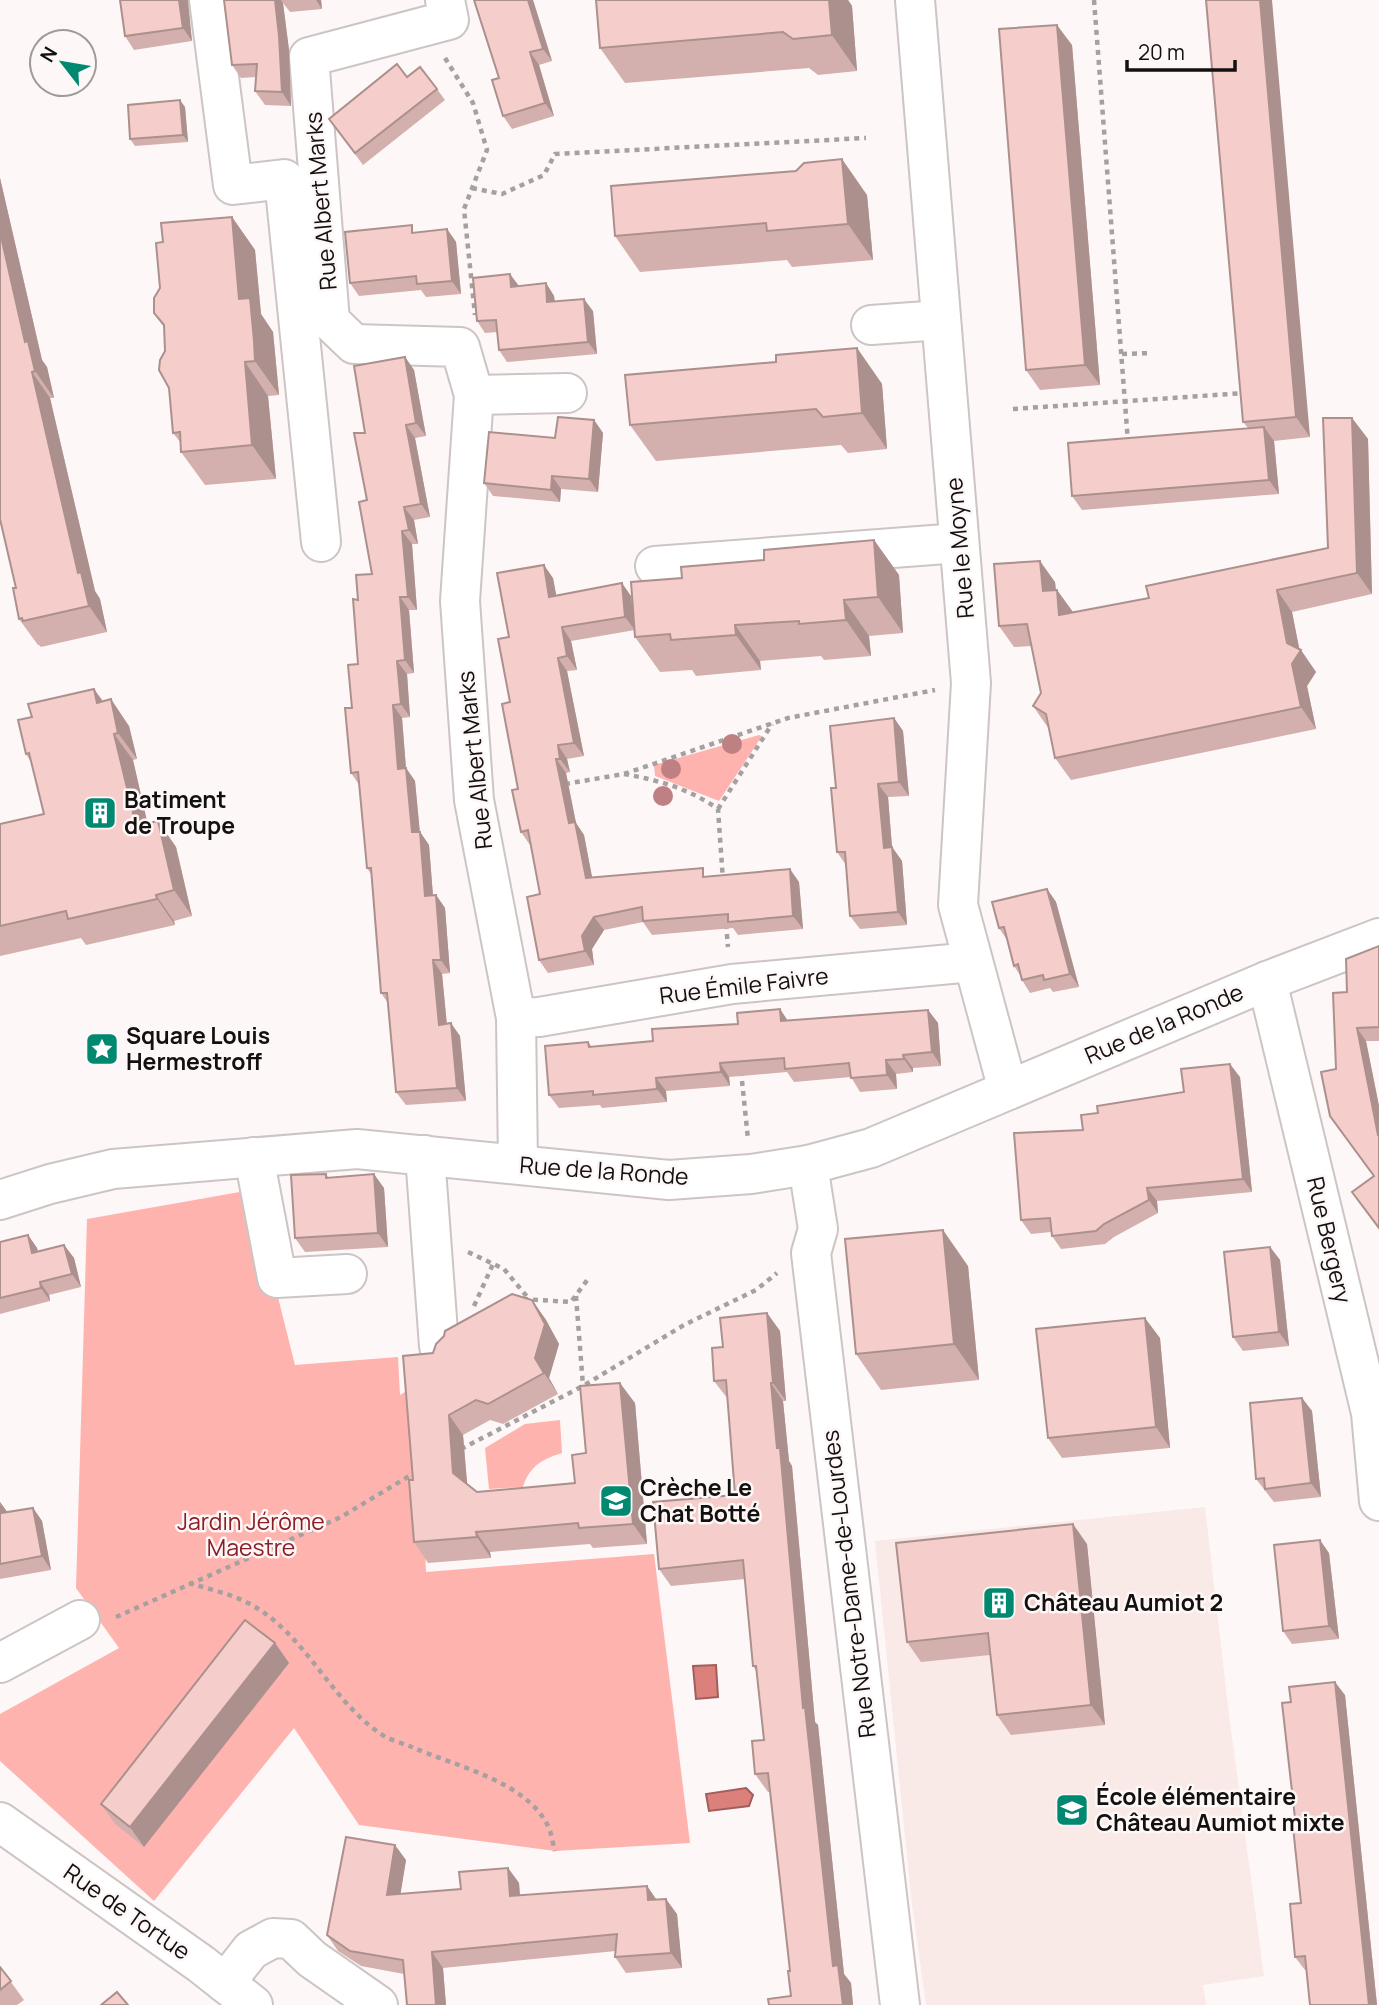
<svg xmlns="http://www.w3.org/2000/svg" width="1379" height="2005" font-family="Manrope,sans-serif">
	<rect width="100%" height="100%" fill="#fef7f7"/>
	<path fill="#f9e9e7" d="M 1205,1507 L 1229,1715 L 1264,1976 L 1203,1985 L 1206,2005 L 926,2005 L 912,1905 L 875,1541 Z"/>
	<g fill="#feb3ae">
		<path d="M 759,735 L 761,736 L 760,739 L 719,801 L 655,776 L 654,765 Z"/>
		<path d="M 251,1190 L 295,1365 L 398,1357 L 400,1395 L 418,1384 L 426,1572 L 654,1554 L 690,1843 L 555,1851 L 359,1825 L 294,1728 L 154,1901 L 0,1761 L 0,1714 L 119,1648 L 76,1588 L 87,1219 Z"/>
		<path d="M 560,1420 L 562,1453 C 542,1459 529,1467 523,1487 L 489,1489 L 485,1448 L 525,1424 Z"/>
	</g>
	<g fill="#dc807c" stroke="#a05e5c" stroke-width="2">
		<path d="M 716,1665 L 718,1697 L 696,1699 L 693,1666 Z"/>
		<path d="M 746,1788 L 753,1795 L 749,1806 L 709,1811 L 706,1794 Z"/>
	</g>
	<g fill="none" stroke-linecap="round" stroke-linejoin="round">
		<defs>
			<g id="minor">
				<path d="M 209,0 L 233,185 L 284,179 L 321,542"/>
				<path d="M 445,0 L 449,20 L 309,57 L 330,321 L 354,344 L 460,347 L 474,395 L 460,601 L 474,800 L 516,1018 L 518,1164"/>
				<path d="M 915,0 L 971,683 L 958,905 L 1008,1090"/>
				<path d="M 871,325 L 941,320"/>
				<path d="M 474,395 L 567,393"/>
				<path d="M 655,566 L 959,543"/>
				<path d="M 1267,981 L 1371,1413 L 1379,1501"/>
				<path d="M 516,1018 L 539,1017 L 732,984 L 973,962"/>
				<path d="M 425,1155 L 439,1346"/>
				<path d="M 254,1157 L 277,1278 L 347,1274"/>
				<path d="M 808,1165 L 818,1229 L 811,1253 L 900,2005"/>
				<path d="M 0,1200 L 50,1184 L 113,1169 L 357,1149 L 669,1180 L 751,1174 L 808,1165 L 871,1148 L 1267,981 L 1379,938"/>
				<path d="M 0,1663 L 80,1620"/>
				<path d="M 0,1822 L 201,1964 L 253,2005"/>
				<path d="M 225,1983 L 251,1950 L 273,1938 L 291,1939 L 312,1959 L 378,2005"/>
			</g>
		</defs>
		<use href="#minor" stroke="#cdc5c4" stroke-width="42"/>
		<g stroke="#a6a1a1" stroke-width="4.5" stroke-dasharray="5 5" stroke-linecap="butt">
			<path d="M 1094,0 L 1128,442"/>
			<path d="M 445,58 L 473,103 L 487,150 L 464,209 L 475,315"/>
			<path d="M 472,188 L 502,194 L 544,175 L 555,154 L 866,138"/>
			<path d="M 1122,354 L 1152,353"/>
			<path d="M 1013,409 L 1244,393"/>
			<path d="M 624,774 C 658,780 690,789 718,809 L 723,881"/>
			<path d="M 565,784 L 624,774 L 788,718 L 935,690"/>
			<path d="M 718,809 L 772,724"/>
			<path d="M 726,924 L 728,947"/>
			<path d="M 741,1071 L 748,1139"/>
			<path d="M 468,1252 L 504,1269 L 529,1299"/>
			<path d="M 576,1296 L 583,1386"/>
			<path d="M 523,1299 L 571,1302 L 588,1279"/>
			<path d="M 474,1306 L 493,1264"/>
			<path d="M 461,1449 L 583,1386 L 684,1325 L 756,1290 L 777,1273"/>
			<path d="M 189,1583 C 209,1589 231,1594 250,1604 C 305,1634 328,1696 378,1732 C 387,1739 401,1743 412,1747 C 454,1766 532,1782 550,1831 C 552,1837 553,1845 555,1851"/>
			<path d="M 116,1617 L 341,1517 L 416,1472"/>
		</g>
		<use href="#minor" stroke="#fff" stroke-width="38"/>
	</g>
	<g fill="#bf8083">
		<circle cx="732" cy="744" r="10"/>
		<circle cx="671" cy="769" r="10"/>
		<circle cx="663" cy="796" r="10"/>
	</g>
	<g fill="#d3b0ae">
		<path d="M 224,0 L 321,0 L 322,9 L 290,12 L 283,3 L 289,50 L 291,106 L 265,105 L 255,91 L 256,77 L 241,78 L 232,65 Z"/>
		<path d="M 533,0 L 552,61 L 539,65 L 554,116 L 512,129 L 503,116 L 499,78 Z"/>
		<path d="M 596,0 L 848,0 L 852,6 L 857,71 L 818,75 L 809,68 L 625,83 L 600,48 Z"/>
		<path d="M 1206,0 L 1310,437 L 1274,441 L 1279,494 L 1082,510 L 1072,496 L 1248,428 L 1243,422 Z"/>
		<path d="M 187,3 L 192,41 L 134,50 L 125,36 Z"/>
		<path d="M 1072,45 L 1100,385 L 1040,390 L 1026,370 Z"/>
		<path d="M 407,77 L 437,89 L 445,100 L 363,165 L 329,119 Z"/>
		<path d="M 185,107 L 188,142 L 135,146 L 130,139 Z"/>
		<path d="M 0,178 L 42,360 L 47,367 L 54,398 L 50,398 L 95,591 L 100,599 L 107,632 L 41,647 L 39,645 L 38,645 L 19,619 L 16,588 L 0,519 Z"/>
		<path d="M 867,195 L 873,260 L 792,267 L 787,260 L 640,272 L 615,236 Z"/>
		<path d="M 232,217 L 255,250 L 261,314 L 273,332 L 279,395 L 268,396 L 276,479 L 205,485 L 181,452 L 181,443 L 173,433 L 164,327 L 154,313 L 160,288 L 163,242 Z"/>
		<path d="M 447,229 L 456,242 L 461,294 L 426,297 L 421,290 L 359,296 L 350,283 Z"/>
		<path d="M 546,283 L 554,296 L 555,301 L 593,311 L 597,354 L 507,362 L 499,350 L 497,332 L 485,333 L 477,321 L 519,287 Z"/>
		<path d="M 857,348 L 882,384 L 887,449 L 848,453 L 841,445 L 656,461 L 630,425 L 776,362 Z"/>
		<path d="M 405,357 L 414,370 L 426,436 L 415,438 L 430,517 L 414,520 L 418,544 L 412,544 L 417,610 L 409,610 L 414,673 L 407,674 L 410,717 L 402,718 L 406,768 L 415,781 L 420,832 L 429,845 L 433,896 L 436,895 L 445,908 L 450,973 L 442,974 L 447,1024 L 460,1036 L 466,1101 L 406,1105 L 396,1092 L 388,1003 L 381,993 L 371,874 L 367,868 L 360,786 L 351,773 L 352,708 L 358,664 L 358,600 L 372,574 L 367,500 L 365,433 Z"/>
		<path d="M 1352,418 L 1368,439 L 1372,594 L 1292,612 L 1299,649 L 1316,672 L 1307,686 L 1316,729 L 1071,780 L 1055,758 L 1049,729 L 1033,706 L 1041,693 L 1031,646 L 1014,647 L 999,626 L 1055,582 L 1056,590 L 1057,590 L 1073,613 L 1149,598 L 1328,548 Z"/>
		<path d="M 594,420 L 603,433 L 598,492 L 561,489 L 560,502 L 493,496 L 484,483 L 555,438 Z"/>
		<path d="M 874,540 L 899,575 L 903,633 L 869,636 L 871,656 L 824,660 L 821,656 L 760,661 L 761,670 L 696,676 L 692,670 L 660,672 L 635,637 L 764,560 Z"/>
		<path d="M 553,578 L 556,595 L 631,596 L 635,630 L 571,641 L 577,670 L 567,671 L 584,756 L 567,759 L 570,772 L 566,773 L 576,823 L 584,835 L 592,878 L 708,876 L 799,882 L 803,929 L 738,935 L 733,928 L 652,935 L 643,922 L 604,930 L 592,949 L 594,965 L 548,973 L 539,960 L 540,894 L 531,845 L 530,845 L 521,832 L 510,702 L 509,637 Z"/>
		<path d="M 94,689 L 103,701 L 129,726 L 137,759 L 133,760 L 147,823 L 158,821 L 176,847 L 192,916 L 174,921 L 175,925 L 86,945 L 81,938 L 0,956 L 0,824 L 44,814 L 31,762 L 26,754 L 32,717 Z"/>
		<path d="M 894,718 L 903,731 L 909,796 L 888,797 L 892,847 L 902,861 L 907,925 L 860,929 L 850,916 L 846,865 L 837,852 L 836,788 Z"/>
		<path d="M 1047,889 L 1056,902 L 1079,987 L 1053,992 L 1050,988 L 1030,993 L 1022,980 L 1020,975 L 1014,966 L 1007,940 L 999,928 Z"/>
		<path d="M 1379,946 L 1379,1041 L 1366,1041 L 1379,1106 L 1379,1229 L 1373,1176 L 1336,1069 L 1347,992 Z"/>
		<path d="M 780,1009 L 788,1021 L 928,1010 L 938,1023 L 941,1066 L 913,1068 L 913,1072 L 896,1074 L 897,1089 L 860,1092 L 851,1077 L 794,1082 L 787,1072 L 729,1077 L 730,1086 L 666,1091 L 667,1102 L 602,1108 L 600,1105 L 559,1108 L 549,1095 L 588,1042 L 592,1047 L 653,1041 L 738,1024 Z"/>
		<path d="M 1240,1077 L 1252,1192 L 1157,1201 L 1158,1213 L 1114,1237 L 1105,1244 L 1061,1249 L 1052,1236 L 1051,1232 L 1031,1234 L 1021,1220 L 1083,1130 L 1098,1113 L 1184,1092 Z"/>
		<path d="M 326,1174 L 329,1178 L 384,1188 L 388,1247 L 305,1252 L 295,1238 Z"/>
		<path d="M 28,1235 L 37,1248 L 38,1252 L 64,1245 L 74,1258 L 81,1287 L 49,1295 L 50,1301 L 0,1314 L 0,1242 Z"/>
		<path d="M 1270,1247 L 1280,1260 L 1289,1346 L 1243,1351 L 1233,1337 Z"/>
		<path d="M 968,1266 L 979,1380 L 881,1390 L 856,1354 Z"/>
		<path d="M 532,1300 L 546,1320 L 559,1344 L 549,1378 L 558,1394 L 503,1424 L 490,1420 L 463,1435 L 467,1484 L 477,1492 L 575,1483 L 586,1453 L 635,1403 L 647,1544 L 593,1548 L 590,1544 L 526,1549 L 490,1552 L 491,1558 L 428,1563 L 414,1542 L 413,1480 L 433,1353 Z"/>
		<path d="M 767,1313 L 780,1331 L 786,1401 L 783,1401 L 789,1461 L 792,1466 L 815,1722 L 818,1725 L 844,1974 L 851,1983 L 853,2005 L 769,2005 L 791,1996 L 790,1971 L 770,1792 L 768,1792 L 755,1774 L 764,1740 L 757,1672 L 753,1666 L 745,1579 L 671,1586 L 659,1569 L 735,1495 L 727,1398 L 714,1381 L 723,1347 Z"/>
		<path d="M 1160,1338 L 1170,1448 L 1062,1458 L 1048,1438 Z"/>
		<path d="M 1302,1398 L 1312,1411 L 1321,1497 L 1274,1502 L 1256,1479 Z"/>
		<path d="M 0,1502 L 7,1512 L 33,1508 L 42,1521 L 51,1570 L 0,1579 Z"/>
		<path d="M 1087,1544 L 1105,1725 L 1011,1735 L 997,1715 L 990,1655 L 921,1662 L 907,1642 Z"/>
		<path d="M 1329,1553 L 1339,1639 L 1292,1644 L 1283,1631 Z"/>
		<path d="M 275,1643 L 289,1663 L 144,1847 L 115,1824 L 101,1804 Z"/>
		<path d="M 1345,1695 L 1377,2005 L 1310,2005 L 1306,1970 L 1305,1970 L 1295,1957 L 1301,1903 L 1296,1827 Z"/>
		<path d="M 406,1860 L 400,1894 L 461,1889 L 508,1868 L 519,1883 L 520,1895 L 647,1886 L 656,1899 L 677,1914 L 682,1968 L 626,1973 L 615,1957 L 616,1951 L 443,1968 L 446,2005 L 407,2005 L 404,1974 L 361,1966 L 338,1951 L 327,1935 Z"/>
		<path d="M 0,1967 L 24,2000 L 17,2005 L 0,2005 Z"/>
	</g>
	<g fill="#ac908d">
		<path d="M 179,0 L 188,0 L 192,41 L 183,28 Z"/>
		<path d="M 275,0 L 281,0 L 283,3 L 289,50 L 291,106 L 282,92 Z"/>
		<path d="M 316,0 L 321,0 L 322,9 Z"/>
		<path d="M 528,0 L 533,0 L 552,61 L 543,49 Z"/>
		<path d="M 829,0 L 848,0 L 852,6 L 857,71 L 832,35 Z"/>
		<path d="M 1260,0 L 1272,0 L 1310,437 L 1296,417 Z"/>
		<path d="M 1057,25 L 1072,45 L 1100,385 L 1085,365 Z"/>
		<path d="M 530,52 L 539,65 L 554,116 L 545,103 Z"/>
		<path d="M 180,100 L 185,107 L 188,142 L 183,135 Z"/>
		<path d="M 842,159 L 867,195 L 873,260 L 848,224 Z"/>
		<path d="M 0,178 L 42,360 L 47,367 L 54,398 L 35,371 L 25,342 L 0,232 Z"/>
		<path d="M 232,217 L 255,250 L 261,314 L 273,332 L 279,395 L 255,361 L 239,299 Z"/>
		<path d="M 447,229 L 456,242 L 461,294 L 452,281 Z"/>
		<path d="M 510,274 L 519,286 L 511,287 Z"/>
		<path d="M 546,283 L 554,296 L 556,314 L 547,302 Z"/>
		<path d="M 584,299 L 593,311 L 597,354 L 588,342 Z"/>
		<path d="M 857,348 L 882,384 L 887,449 L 862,413 Z"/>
		<path d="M 405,357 L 414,370 L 426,436 L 416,423 Z"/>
		<path d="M 245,362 L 268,396 L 276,479 L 252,445 Z"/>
		<path d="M 32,372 L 50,398 L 95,591 L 100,599 L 107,632 L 89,606 L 78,573 Z"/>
		<path d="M 1352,418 L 1368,439 L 1372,594 L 1357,573 Z"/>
		<path d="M 594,420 L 603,433 L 598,492 L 589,479 Z"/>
		<path d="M 406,425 L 415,438 L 430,517 L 421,504 Z"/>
		<path d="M 1264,427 L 1274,441 L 1279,494 L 1269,480 Z"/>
		<path d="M 552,476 L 561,489 L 560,502 L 551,490 Z"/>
		<path d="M 404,507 L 414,520 L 418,544 L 409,530 Z"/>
		<path d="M 402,531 L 412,544 L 417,610 L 408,597 Z"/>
		<path d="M 874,540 L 899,575 L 903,633 L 878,597 Z"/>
		<path d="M 1040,561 L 1055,582 L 1058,613 L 1043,591 Z"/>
		<path d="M 544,565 L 553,578 L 559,610 L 549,597 Z"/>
		<path d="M 622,583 L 631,596 L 635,630 L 625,617 Z"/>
		<path d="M 1057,590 L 1073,612 L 1074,637 L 1059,615 Z"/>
		<path d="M 1277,590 L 1292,612 L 1300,652 L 1301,650 L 1316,672 L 1307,686 L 1316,729 L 1301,707 Z"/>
		<path d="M 400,597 L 409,610 L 414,673 L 405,660 Z"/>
		<path d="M 844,600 L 869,636 L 871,656 L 846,620 Z"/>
		<path d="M 735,625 L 760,661 L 761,670 L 736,635 Z"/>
		<path d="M 562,627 L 571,641 L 577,670 L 567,656 Z"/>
		<path d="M 558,658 L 567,671 L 584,756 L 574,743 Z"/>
		<path d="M 397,661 L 407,674 L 410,717 L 401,704 Z"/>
		<path d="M 94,689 L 112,715 L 97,703 Z"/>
		<path d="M 111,699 L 129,726 L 137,759 L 118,733 Z"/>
		<path d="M 393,705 L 402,718 L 407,782 L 398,769 Z"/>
		<path d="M 894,718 L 903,731 L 909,796 L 899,782 Z"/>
		<path d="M 114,734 L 133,760 L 151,838 L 135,821 Z"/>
		<path d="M 558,745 L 567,759 L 570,772 L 560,759 Z"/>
		<path d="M 556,759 L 566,773 L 576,823 L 584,835 L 595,892 L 586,878 L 569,823 Z"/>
		<path d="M 406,768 L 415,781 L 421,846 L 412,832 Z"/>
		<path d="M 878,784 L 888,797 L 892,847 L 902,861 L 907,925 L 898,912 L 884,848 Z"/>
		<path d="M 158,821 L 176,847 L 192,916 L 174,890 Z"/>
		<path d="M 420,832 L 429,845 L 434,909 L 425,896 Z"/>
		<path d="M 790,869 L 799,882 L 803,929 L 793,916 Z"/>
		<path d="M 1047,889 L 1056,902 L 1079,987 L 1070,974 Z"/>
		<path d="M 156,895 L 174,921 L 175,925 L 157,899 Z"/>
		<path d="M 436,895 L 445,908 L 450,973 L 441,960 Z"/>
		<path d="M 594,917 L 604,930 L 592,949 L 594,965 L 585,951 L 582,936 Z"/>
		<path d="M 433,960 L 442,974 L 448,1038 L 439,1025 Z"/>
		<path d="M 780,1009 L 789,1023 L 781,1021 Z"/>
		<path d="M 928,1010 L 938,1023 L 941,1066 L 932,1052 Z"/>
		<path d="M 451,1023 L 460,1036 L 466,1101 L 457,1088 Z"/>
		<path d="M 1357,1028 L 1366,1041 L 1379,1106 L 1379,1136 Z"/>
		<path d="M 903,1055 L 913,1068 L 913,1072 L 904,1059 Z"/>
		<path d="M 886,1060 L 896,1074 L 897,1089 L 887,1075 Z"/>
		<path d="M 720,1063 L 729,1077 L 730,1086 L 721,1072 Z"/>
		<path d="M 1230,1064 L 1240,1077 L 1252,1192 L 1243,1179 Z"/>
		<path d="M 656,1078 L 666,1091 L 667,1102 L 657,1089 Z"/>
		<path d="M 374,1174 L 384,1188 L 388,1247 L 378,1233 Z"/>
		<path d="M 1147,1188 L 1157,1201 L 1158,1213 L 1149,1200 Z"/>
		<path d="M 943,1230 L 968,1266 L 979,1380 L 954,1344 Z"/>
		<path d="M 28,1235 L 37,1248 L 41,1266 L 32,1253 Z"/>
		<path d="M 64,1245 L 74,1258 L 81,1287 L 72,1274 Z"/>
		<path d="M 1270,1247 L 1280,1260 L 1289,1346 L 1279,1332 Z"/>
		<path d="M 40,1282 L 49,1295 L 50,1301 L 41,1288 Z"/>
		<path d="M 532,1300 L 546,1320 L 559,1344 L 549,1378 L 558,1394 L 544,1373 L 535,1358 Z"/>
		<path d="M 767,1313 L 780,1331 L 786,1401 L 773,1383 Z"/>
		<path d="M 1145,1318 L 1160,1338 L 1170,1448 L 1156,1427 Z"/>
		<path d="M 620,1383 L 635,1403 L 647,1544 L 633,1524 Z"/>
		<path d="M 771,1383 L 783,1401 L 789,1461 L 792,1466 L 815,1722 L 818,1725 L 844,1974 L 851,1983 L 853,2005 L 843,2005 L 833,1966 L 803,1708 Z"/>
		<path d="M 1302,1398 L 1312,1411 L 1321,1497 L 1311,1483 Z"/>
		<path d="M 449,1415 L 463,1435 L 468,1493 L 453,1473 Z"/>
		<path d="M 0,1502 L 8,1513 L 1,1513 Z"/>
		<path d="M 33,1508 L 42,1521 L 51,1570 L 42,1556 Z"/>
		<path d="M 1073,1524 L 1087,1544 L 1105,1725 L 1091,1705 Z"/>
		<path d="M 476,1532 L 490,1552 L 491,1558 L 477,1537 Z"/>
		<path d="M 1320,1540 L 1329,1553 L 1339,1639 L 1329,1626 Z"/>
		<path d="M 275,1643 L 289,1663 L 144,1847 L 130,1827 Z"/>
		<path d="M 1335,1682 L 1345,1695 L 1377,2005 L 1369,2005 Z"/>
		<path d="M 395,1845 L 406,1860 L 398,1910 L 387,1895 Z"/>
		<path d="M 508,1868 L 519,1883 L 521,1911 L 510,1896 Z"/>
		<path d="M 647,1886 L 658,1902 L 648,1900 Z"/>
		<path d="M 666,1899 L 677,1914 L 682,1968 L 671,1953 Z"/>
		<path d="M 432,1952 L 443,1968 L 446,2005 L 436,2005 Z"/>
	</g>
	<g fill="#f5cdca" stroke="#ac908d" stroke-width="2">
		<path d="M 120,0 L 179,0 L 183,28 L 125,36 Z"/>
		<path d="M 224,0 L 275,0 L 279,36 L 282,92 L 255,91 L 257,64 L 232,65 Z"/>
		<path d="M 474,0 L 528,0 L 543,49 L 530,52 L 545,103 L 503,116 L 492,80 L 499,78 Z"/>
		<path d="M 596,0 L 829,0 L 832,35 L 793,39 L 783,32 L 600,48 Z"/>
		<path d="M 1206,0 L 1260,0 L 1296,417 L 1243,422 Z"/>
		<path d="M 1057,25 L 1085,365 L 1026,370 L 999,29 Z"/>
		<path d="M 397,64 L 407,77 L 420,67 L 437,89 L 355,153 L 329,119 Z"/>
		<path d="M 180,100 L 183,135 L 130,139 L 128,105 Z"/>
		<path d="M 842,159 L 848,224 L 767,231 L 766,223 L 615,236 L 611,186 L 796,171 L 804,163 Z"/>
		<path d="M 232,217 L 239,299 L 250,298 L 254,341 L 255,361 L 245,362 L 252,445 L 181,452 L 180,432 L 173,433 L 169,388 L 159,370 L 160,360 L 165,351 L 164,325 L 154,313 L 154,298 L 160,288 L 156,243 L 163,242 L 161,223 Z"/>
		<path d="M 412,225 L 412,233 L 447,229 L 452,281 L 417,284 L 416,276 L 350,283 L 345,232 Z"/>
		<path d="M 0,232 L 25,342 L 28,341 L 35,371 L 32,372 L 78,573 L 81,572 L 89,606 L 23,621 L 22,618 L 19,619 L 13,588 L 16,588 L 0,519 Z"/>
		<path d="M 510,274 L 511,287 L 546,283 L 547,302 L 584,299 L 588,342 L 499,350 L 496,320 L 477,321 L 473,278 Z"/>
		<path d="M 857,348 L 862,413 L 823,417 L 816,409 L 630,425 L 625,375 L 776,362 L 776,355 Z"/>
		<path d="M 405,357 L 416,423 L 406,425 L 421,504 L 404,507 L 409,530 L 402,531 L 408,597 L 400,597 L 405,660 L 397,661 L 401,704 L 393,705 L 398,769 L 406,768 L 412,832 L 420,832 L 425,896 L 436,895 L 441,960 L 433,960 L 439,1025 L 451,1023 L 457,1088 L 396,1092 L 387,993 L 381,993 L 371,868 L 367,868 L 358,772 L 351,773 L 345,708 L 352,708 L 348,665 L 358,664 L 353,599 L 358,600 L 356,575 L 372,574 L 359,502 L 367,500 L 354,433 L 365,433 L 354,366 Z"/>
		<path d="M 558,417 L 594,420 L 589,479 L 552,476 L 551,490 L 484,483 L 489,432 L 555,438 Z"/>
		<path d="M 1323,418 L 1352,418 L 1357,573 L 1277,590 L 1287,643 L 1301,650 L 1292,664 L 1301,707 L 1055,758 L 1046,714 L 1033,706 L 1041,693 L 1027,624 L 999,626 L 994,564 L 1040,561 L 1043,591 L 1057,590 L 1059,615 L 1149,598 L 1146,586 L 1328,548 Z"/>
		<path d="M 1264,427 L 1269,480 L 1072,496 L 1068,443 Z"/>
		<path d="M 874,540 L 878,597 L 844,600 L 846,620 L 799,624 L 799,621 L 735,625 L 736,635 L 671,640 L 670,634 L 635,637 L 631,582 L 682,578 L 681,567 L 764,560 L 764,550 Z"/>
		<path d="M 544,565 L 549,597 L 622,583 L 625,617 L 562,627 L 567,656 L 558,658 L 574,743 L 558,745 L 560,759 L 556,759 L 569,823 L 575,822 L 586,878 L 703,868 L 703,877 L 790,869 L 793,916 L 728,922 L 728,914 L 643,921 L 642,907 L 594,917 L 582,936 L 585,951 L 539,960 L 527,897 L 540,894 L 528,830 L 521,832 L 512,790 L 518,789 L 502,704 L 510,702 L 498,639 L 509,637 L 497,573 Z"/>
		<path d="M 94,689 L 97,703 L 111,699 L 118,733 L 114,734 L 135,821 L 138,820 L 140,825 L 158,821 L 174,890 L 156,895 L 157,899 L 68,919 L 66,911 L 0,926 L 0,824 L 44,814 L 29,753 L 26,754 L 18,720 L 32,717 L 28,704 Z"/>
		<path d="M 894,718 L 899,782 L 878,784 L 884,848 L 892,847 L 898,912 L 850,916 L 845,852 L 837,852 L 831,788 L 836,788 L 830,726 Z"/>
		<path d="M 1047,889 L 1070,974 L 1044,980 L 1043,975 L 1022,980 L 1018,964 L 1014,966 L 1004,927 L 999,928 L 992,902 Z"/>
		<path d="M 1379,946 L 1379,1027 L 1357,1028 L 1378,1135 L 1379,1135 L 1379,1228 L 1352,1192 L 1374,1176 L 1330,1116 L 1321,1072 L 1336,1069 L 1333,993 L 1347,992 L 1346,959 Z"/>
		<path d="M 780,1009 L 781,1021 L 928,1010 L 932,1052 L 903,1055 L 904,1059 L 886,1060 L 887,1075 L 851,1078 L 849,1063 L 785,1069 L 784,1058 L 720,1063 L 721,1072 L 656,1078 L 657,1089 L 593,1095 L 593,1091 L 549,1095 L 545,1046 L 588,1042 L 589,1047 L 653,1041 L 652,1029 L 738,1024 L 737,1013 Z"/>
		<path d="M 1230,1064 L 1243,1179 L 1147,1188 L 1149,1200 L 1104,1224 L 1096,1231 L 1052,1236 L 1050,1218 L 1021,1220 L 1014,1133 L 1083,1130 L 1081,1115 L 1098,1113 L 1097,1106 L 1184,1092 L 1181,1069 Z"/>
		<path d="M 326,1174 L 326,1178 L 374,1174 L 378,1233 L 295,1238 L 291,1175 Z"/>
		<path d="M 943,1230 L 954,1344 L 856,1354 L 845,1239 Z"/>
		<path d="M 28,1235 L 32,1253 L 64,1245 L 72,1274 L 40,1282 L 41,1288 L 0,1298 L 0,1242 Z"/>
		<path d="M 1270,1247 L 1279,1332 L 1233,1337 L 1224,1252 Z"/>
		<path d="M 512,1294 L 532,1300 L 545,1324 L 535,1358 L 544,1373 L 488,1404 L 476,1400 L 449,1415 L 453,1473 L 477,1492 L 575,1483 L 572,1455 L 586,1453 L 580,1386 L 620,1383 L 633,1524 L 579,1528 L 578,1523 L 512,1529 L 476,1532 L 477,1537 L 414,1542 L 409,1480 L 413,1480 L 403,1356 L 433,1353 L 436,1344 L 444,1336 L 445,1331 Z"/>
		<path d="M 767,1313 L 773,1383 L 771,1383 L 777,1448 L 780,1448 L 803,1708 L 805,1707 L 833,1966 L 838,1965 L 843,2005 L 769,2005 L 768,1999 L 791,1996 L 788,1971 L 790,1971 L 768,1773 L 755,1774 L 752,1741 L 764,1740 L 756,1666 L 753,1666 L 743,1560 L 659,1569 L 653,1502 L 735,1495 L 726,1380 L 714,1381 L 712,1348 L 723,1347 L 720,1318 Z"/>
		<path d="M 1145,1318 L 1156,1427 L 1048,1438 L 1036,1329 Z"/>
		<path d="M 1302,1398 L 1311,1483 L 1265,1489 L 1264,1478 L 1256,1479 L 1250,1403 Z"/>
		<path d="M 0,1506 L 1,1513 L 33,1508 L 42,1556 L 0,1564 Z"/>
		<path d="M 1073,1524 L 1091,1705 L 997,1715 L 988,1633 L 907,1642 L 896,1543 Z"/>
		<path d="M 1320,1540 L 1329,1626 L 1283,1631 L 1274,1545 Z"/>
		<path d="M 245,1620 L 275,1643 L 130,1827 L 101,1804 Z"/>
		<path d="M 1335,1682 L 1369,2005 L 1310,2005 L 1305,1956 L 1295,1957 L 1290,1904 L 1301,1903 L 1293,1827 L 1296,1827 L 1282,1703 L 1291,1702 L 1289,1687 Z"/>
		<path d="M 346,1837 L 395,1845 L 387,1895 L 461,1889 L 459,1872 L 508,1868 L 510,1896 L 647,1886 L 648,1900 L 666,1899 L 671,1953 L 615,1957 L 617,1934 L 432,1952 L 436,2005 L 407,2005 L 403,1960 L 350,1951 L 327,1935 Z"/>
		<path d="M 0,1967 L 11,1981 L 0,1990 Z"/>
		<path d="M 117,1992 L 128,2005 L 101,2005 Z"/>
	</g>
	<defs>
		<symbol id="building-square" viewBox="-11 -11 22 22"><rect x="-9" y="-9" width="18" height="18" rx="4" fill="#008970" stroke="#fef7f7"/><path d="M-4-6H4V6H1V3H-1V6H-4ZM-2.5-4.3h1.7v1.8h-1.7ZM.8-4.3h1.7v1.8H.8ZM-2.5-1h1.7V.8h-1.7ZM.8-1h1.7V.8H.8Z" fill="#fff"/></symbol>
		<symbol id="sight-square" viewBox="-11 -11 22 22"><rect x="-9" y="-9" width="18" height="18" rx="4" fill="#008970" stroke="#fef7f7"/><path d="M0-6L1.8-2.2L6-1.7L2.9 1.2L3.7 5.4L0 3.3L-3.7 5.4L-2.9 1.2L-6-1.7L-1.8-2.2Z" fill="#fff"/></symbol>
		<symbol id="school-square" viewBox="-11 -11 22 22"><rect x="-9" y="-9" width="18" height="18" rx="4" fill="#008970" stroke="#fef7f7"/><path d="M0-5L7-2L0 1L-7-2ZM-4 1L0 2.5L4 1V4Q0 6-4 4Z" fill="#fff"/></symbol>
	</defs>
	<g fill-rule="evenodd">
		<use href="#building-square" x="81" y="794" width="38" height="38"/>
		<use href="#sight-square" x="83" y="1030" width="38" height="38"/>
		<use href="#school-square" x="597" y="1482" width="38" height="38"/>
		<use href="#building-square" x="980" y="1584" width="38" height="38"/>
		<use href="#school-square" x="1053" y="1791" width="38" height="38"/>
	</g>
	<g text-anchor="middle" stroke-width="5" stroke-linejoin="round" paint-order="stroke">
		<g font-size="23" fill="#131010" stroke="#fef7f7">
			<text transform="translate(321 201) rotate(-95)" y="8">Rue Albert Marks</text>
			<text transform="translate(960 548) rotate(-95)" y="8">Rue le Moyne</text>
			<text transform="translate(475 760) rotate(-96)" y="8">Rue Albert Marks</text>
			<text transform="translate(744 986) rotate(-7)" y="8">Rue Émile Faivre</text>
			<text transform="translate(1164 1024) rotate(-23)" y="8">Rue de la Ronde</text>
			<text transform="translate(604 1171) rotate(4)" y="8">Rue de la Ronde</text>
			<text transform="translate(1329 1240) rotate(77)" y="8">Rue Bergery</text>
			<text transform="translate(849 1584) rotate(-97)" y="8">Rue Notre-Dame-de-Lourdes</text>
			<text transform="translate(127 1912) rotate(35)" y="8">Rue de Tortue</text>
		</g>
		<g font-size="23" font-weight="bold" fill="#131010" stroke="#fef7f7" text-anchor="start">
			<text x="124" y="808">Batiment<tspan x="124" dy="26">de Troupe</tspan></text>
			<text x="126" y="1044">Square Louis<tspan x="126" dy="26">Hermestroff</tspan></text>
			<text x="640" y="1496">Crèche Le<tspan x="640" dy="26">Chat Botté</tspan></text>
			<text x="1024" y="1611">Château Aumiot 2</text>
			<text x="1096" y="1805">École élémentaire<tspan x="1096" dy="26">Château Aumiot mixte</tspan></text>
		</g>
		<g font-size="23" fill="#8b1e24" stroke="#fef7f7">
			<text x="251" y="1530">Jardin Jérôme<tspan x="251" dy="26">Maestre</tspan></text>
		</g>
	</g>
	<g transform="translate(63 63) rotate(301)"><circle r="33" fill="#fef7f7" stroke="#a09b9b" stroke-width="2"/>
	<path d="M0-5L12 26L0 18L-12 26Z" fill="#008970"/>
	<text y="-10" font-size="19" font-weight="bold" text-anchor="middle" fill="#131010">N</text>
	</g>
	<path d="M1127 60v10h108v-10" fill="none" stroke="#131010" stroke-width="3.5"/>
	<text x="1138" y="60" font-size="21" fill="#131010" stroke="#fef7f7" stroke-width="5" paint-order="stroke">20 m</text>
</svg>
